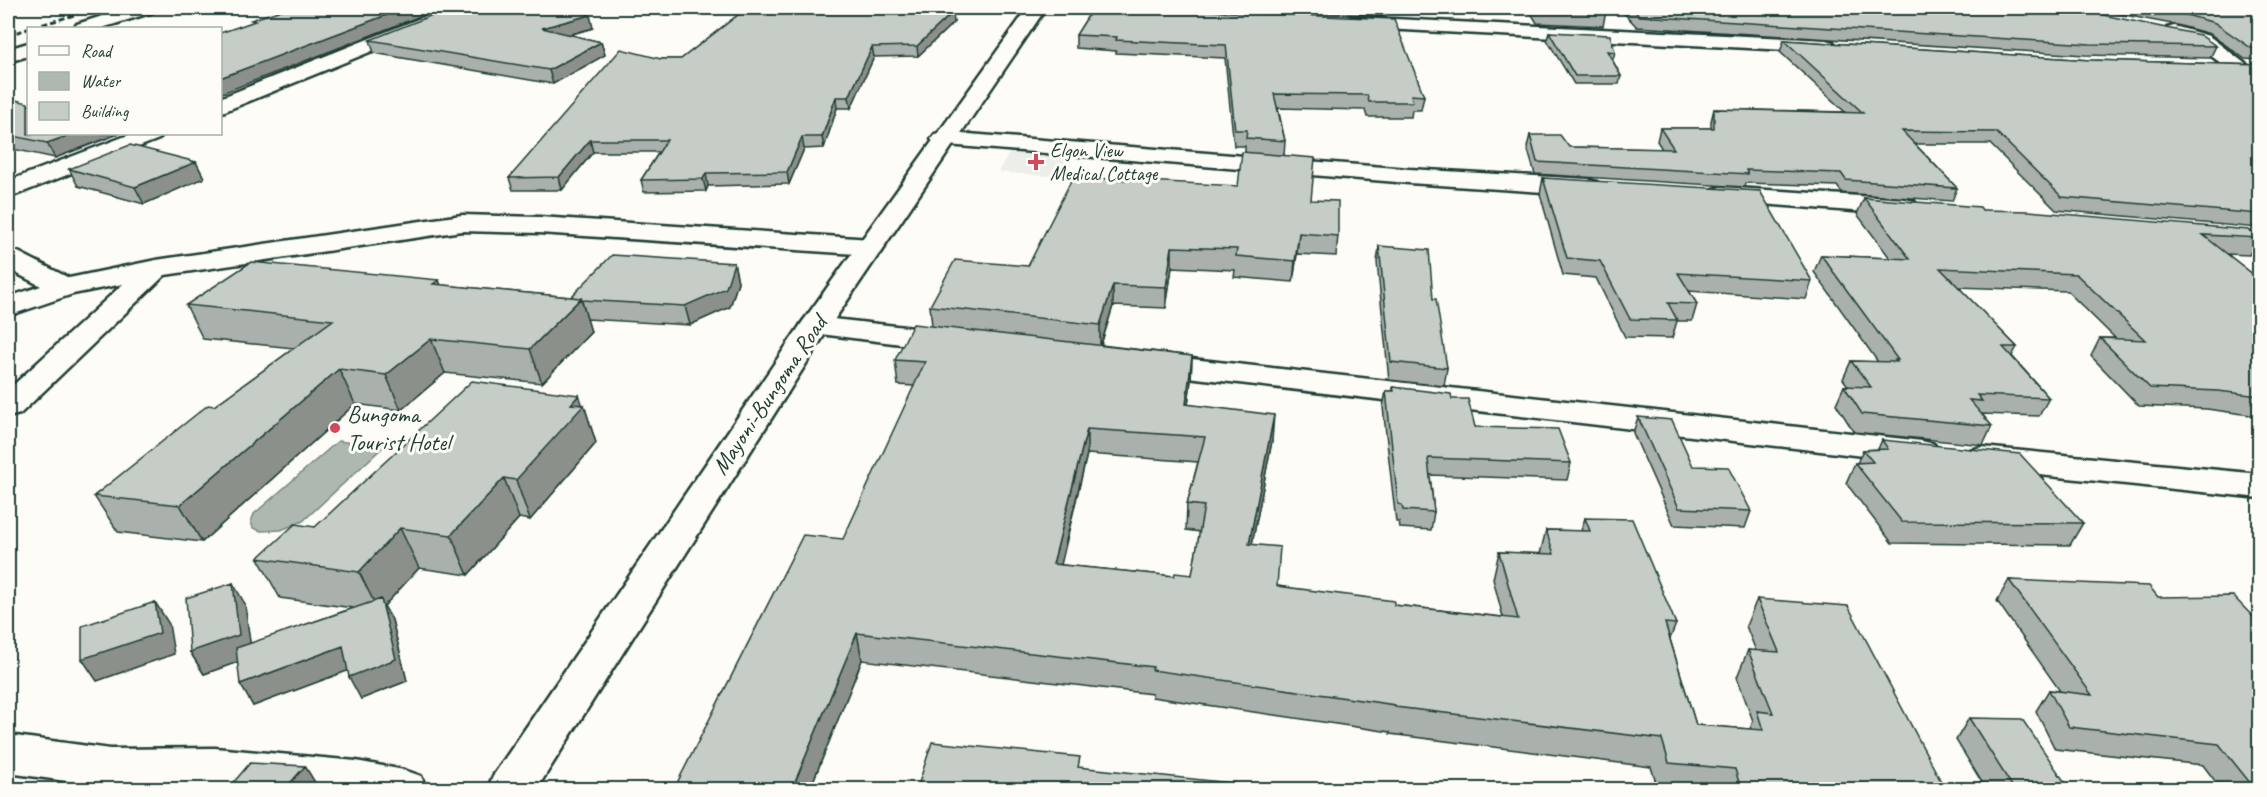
<svg xmlns="http://www.w3.org/2000/svg" width="2267" height="797" font-family="Caveat,sans-serif">
	<style>
		.built { fill: #eceee9 }
		.water { fill: #aeb8b1; stroke: #75877f; stroke-width: 1.5 }
		.lines { fill: none; stroke-linecap: round; stroke-linejoin: round }
		.minor-casing { stroke: #1f3d34; stroke-width: 5 }
		.major-casing { stroke: #1f3d34; stroke-width: 5 }
		.minor { fill: #fdfcf7; fill-rule: evenodd }
		.major { fill: #fdfcf7; fill-rule: evenodd }
		.rail { stroke: #1f3d34; stroke-width: 3; stroke-dasharray: 6 3; stroke-linecap: butt }
		.wall { fill: #aab0ab; stroke: #1f3d34; stroke-width: 1.5; fill-rule: evenodd }
		.shaded-wall { fill: #8b908b; stroke: #1f3d34; stroke-width: 1.5 }
		.building { fill: #c6cdc7; stroke: #1f3d34; stroke-width: 1.5; fill-rule: evenodd }
		.poi-dot { fill: #d1495b; stroke: #fdfcf7; stroke-width: 2 }
		.labels { text-anchor: middle; stroke-width: 6; stroke-linejoin: round; paint-order: stroke }
		.far-poi-label { font-size: 20px; fill: #1f3d34; stroke: #fdfcf7; text-anchor: start }
		.street-label { font-size: 24px; fill: #1f3d34; stroke: #fdfcf7 }
		.poi-label { font-size: 24px; fill: #1f3d34; stroke: #fdfcf7; text-anchor: start }
	</style>
	<rect width="100%" height="100%" fill="#fdfcf7"/>
	<filter id="ink" filterUnits="userSpaceOnUse"><feTurbulence type="fractalNoise" baseFrequency=".0167" numOctaves="2"/><feDisplacementMap in="SourceGraphic" scale="12" xChannelSelector="R" yChannelSelector="G"/><feConvolveMatrix kernelMatrix="1 2 1 2 8 2 1 2 1" color-interpolation-filters="sRGB"/></filter>
	<g filter="url(#ink)">
		<!-- built -->
		<path class="built" d="M1013,147L1074,152L1061,177L998,172Z"/>
		<!-- water -->
		<path class="water" d="M338,441L383,447L303,521L281,530L261,531L253,528L251,522L254,514Z"/>
		<g class="lines">
			<defs>
				<path id="minor" d="M128,8H155L153,12L102,28H74L77,24Z
					M446,8H470L468,12L220,113V98Z
					M1353,17L1826,40L1833,42L1836,46L1833,50L1826,52L1346,27L1343,23L1346,19Z
					M2174,26L2209,36L2251,68L2247,72L2240,74L2233,72L2195,44L2167,36L2164,32L2167,28Z
					M28,43V56L8,62V49Z
					M943,132L1409,169L1588,179L1597,182L1601,187L1597,192L1588,195L1409,183L935,144L931,139L935,134Z
					M131,134H163L159,139L8,198V181Z
					M1720,187L1905,199L1914,201L1918,207L1914,213L1905,215L1711,200L1707,195L1711,190Z
					M462,215L539,217L871,239L881,241L885,247L881,253L871,255L539,233L462,231L165,275L20,414L8,417V390L123,284L73,294L8,316V297L41,286L8,269V250L18,252L69,278L156,260Z
					M815,317L950,332L961,334L965,341L961,348L950,350L804,332L800,326L804,320Z
					M1147,354L1922,441L1934,444L1939,452L1934,460L1922,463L1136,371L1131,364L1136,357Z
					M1982,447L2260,474V498L1982,469L1970,466L1964,458L1970,450Z
					M8,735L110,749L215,748L356,761L404,770L421,776L427,790H248L215,786L110,787L8,773Z"/>
				<path id="major" d="M1028,8H1046L830,326L536,790H487L493,776L804,320Z"/>
			</defs>
			<!-- minor casing -->
			<use href="#minor" class="minor-casing"/>
			<!-- major casing -->
			<use href="#major" class="major-casing"/>
			<!-- minor -->
			<use href="#minor" class="minor"/>
			<!-- major -->
			<use href="#major" class="major"/>
			<!-- rail -->
			<path class="rail" d="M8,35L97,8"/>
		</g>
		<!-- wall -->
		<path class="wall" d="M735,8H906L954,22L918,56L874,57L851,108H837L824,148L804,149L789,184L708,186L706,191L644,192L641,180L659,152H593L562,190H513L509,178L661,59H681L739,14H736Z
			M1093,8L1424,96L1421,110H1412L1411,117H1367L1365,110L1278,108L1285,141L1284,156L1311,200L1338,236L1336,256L1297,254L1293,282L1234,277L1235,270L1172,267L1166,308L1113,306L1101,345L1192,356L1191,380L1188,405L1272,441L1252,544L1277,586L1394,605L1503,617L1493,579L1499,552L1540,554L1546,530L1581,531L1585,518L1676,624L1670,639L1696,725L1750,729L1753,721L1737,677L1748,650L1756,651L1746,626L1757,599L1945,789H1658L1651,767L1390,734V732L1152,697V694L862,660L810,789L914,386L898,385L895,360L932,326L930,306L1028,266L1238,186L1245,153V146H1234L1225,58L1116,53V51L1076,48V35ZM1087,454L1198,462L1187,504L1186,530L1200,532L1192,575L1174,576L1061,565Z
			M1213,8H1387L1386,16Z
			M1528,8H1605L1606,11L1603,26L1537,23Z
			M1619,8H1966L2216,46L2210,58L2085,55L1637,27Z
			M2088,8H2259V60L2245,59L2210,34L2177,25Z
			M593,28L569,35L601,42L605,55L553,84L374,53L370,40Z
			M1549,32L1615,52L1613,59H1612L1621,76L1619,84H1574L1547,40Z
			M1784,40L2090,60L2259,65V228L2056,210L1990,144H1915L1957,188L1952,201L1842,193L1837,186L1745,183L1744,187L1535,174L1527,147L1530,135L1569,147L1662,149L1657,141L1660,128H1711V121L1714,109L1845,112L1780,52Z
			M8,98L118,134L55,158L8,148Z
			M196,162L204,178L144,204L78,186L69,169Z
			M1543,178L1812,281L1806,299L1689,291L1697,304L1692,321H1677L1672,338L1625,337L1596,278L1563,275L1540,194Z
			M1864,198L2259,238L2249,255L2227,254L2259,279V425L2250,415L2207,409L2139,406L2091,356L2100,338H2115L2067,291L1958,287L2017,347L2012,356L2049,398L2039,416L1982,414L1992,426L1983,445L1854,432L1836,404L1844,386H1848L1843,379L1851,361L1878,362L1814,272L1821,255L1890,258L1857,214Z
			M1379,246L1433,299L1447,368L1444,386L1389,380L1377,262Z
			M734,263L738,282L730,307L690,325L587,319L591,332L542,383L445,373L401,410L355,404L202,542L118,532L94,496L214,406L294,348L203,339L186,305L441,285L571,297Z
			M1393,387L1452,399L1475,427L1571,463L1567,480L1430,475L1434,512L1431,530L1400,528L1399,522H1396L1383,407L1386,391H1393Z
			M583,405H584L596,443L530,520L519,518L468,575L419,568L384,606L392,620L407,681L361,699L348,670L253,706L237,662L204,674L190,652L245,604L250,644L353,608L280,598L258,558L315,527Z
			M1638,417L1693,466L1751,511L1745,528L1674,525L1633,433Z
			M1882,440L2083,523L2070,545L1892,543L1846,483L1855,463H1857L1863,450L1878,449Z
			M2009,580L2158,597L2259,789H2221L2203,765L2055,749L2036,711L2049,690L2060,691L1997,601Z
			M1969,718L2068,787L2066,789H1986L1956,740Z"/>
		<!-- shaded-wall -->
		<path class="shaded-wall" d="M405,8H441L220,94V78Z
			M953,12L954,22L918,56L917,46Z
			M590,15L593,28L546,41L542,28Z
			M601,42L605,55L553,84L549,70Z
			M872,47L874,57L851,108L849,97Z
			M836,97L837,108L824,148L822,137Z
			M73,134H118L55,158L47,143Z
			M802,137L804,149L789,184L787,172Z
			M590,140L593,152L562,190L559,177Z
			M196,162L204,178L144,204L135,187Z
			M706,173L708,186L706,191L703,179Z
			M1299,233L1297,254L1293,282L1295,261Z
			M1172,247V267L1166,308V287Z
			M734,263L738,282L730,307L690,325L685,306Z
			M439,280L452,313L433,284Z
			M1113,285V306L1100,347V325Z
			M581,298L591,332L542,383L530,349Z
			M431,339L445,373L401,410L386,375Z
			M1192,356L1191,380L1185,429L1186,404Z
			M339,369L355,404L202,542L180,505Z
			M579,395L583,406L584,405L596,443L530,520L516,480L571,404Z
			M1274,415L1272,441L1247,570L1249,544Z
			M1087,429V454L1054,590L1053,564Z
			M504,478L519,518L468,575L451,535Z
			M400,528L419,568L384,606L392,620L407,681L361,699L349,677L379,612L359,572Z
			M233,583L245,604L252,657L204,674L190,652Z
			M155,602L169,624L174,654L97,681L82,659Z
			M857,633L862,660L810,789H792Z
			M343,646L355,668L253,706L240,684Z
			M305,766L319,789H285Z"/>
		<!-- building -->
		<path class="building" d="M287,8H405L220,78V33L255,21L251,20Z
			M450,8H573L590,15L542,28L601,42L549,70L370,40Z
			M747,8H906L953,12L917,46L872,47L849,97H836L822,137H802L787,172L706,173L703,179L641,180L667,140H590L559,177L509,178L621,49L661,59H681Z
			M1093,8H1171L1227,12L1394,19L1424,96L1411,95L1413,102H1369L1367,95L1274,94L1285,141L1246,138L1247,130H1235L1226,45L1116,40L1117,37L1076,35Z
			M1539,8H1605L1606,11Z
			M1631,8H1966L2089,12L2200,35L2216,46L2090,44L1640,16Z
			M2148,8H2259V48H2251L2215,23L2183,14Z
			M1549,32L1610,35L1615,52L1607,51L1621,76H1575Z
			M1784,40L2090,60L2259,65V214L2062,197L1996,132L1902,131L1957,188L1846,180L1841,173L1746,170L1748,174L1537,162L1530,135H1560L1569,147L1674,149L1660,128H1714V109L1863,113Z
			M8,98L28,103V134H73L47,143L8,135Z
			M130,145L196,162L135,187L69,169Z
			M1242,152L1315,158L1311,200L1338,201V236L1299,233L1295,261L1236,256L1237,249L1172,247L1166,287L1113,285L1100,325L930,306L955,260L1028,266L1073,177L1238,186Z
			M1543,178L1760,191L1812,281L1678,273L1697,304L1668,303L1677,320L1630,319L1600,261L1567,258Z
			M1864,198L1980,207L1982,210L2028,211L2249,230L2259,238L2203,235L2259,279V396L2218,391L2150,388L2100,338L2145,340L2076,274L1940,268L2017,347H2003L2049,398L1977,395L1982,401L1969,400L1992,426L1862,414L1844,386L1871,387L1851,361L1897,362L1895,360H1898L1821,255L1910,259Z
			M1379,246L1429,250L1433,299H1436L1447,368L1391,362Z
			M612,255L734,263L726,288L685,306L582,300L581,298L571,297Z
			M251,262L439,280L433,284L581,298L530,349L431,339L386,375L339,369L180,505L94,496L208,405L214,406L333,320L186,305Z
			M913,324L1192,356L1186,404L1274,415L1249,544L1280,547L1277,586L1394,601V605L1518,619L1499,552L1554,554L1546,530L1590,531L1585,518L1632,519L1676,624L1665,623L1696,725L1763,730L1757,711L1773,713L1748,650L1779,652L1757,599L1848,606L1945,789H1741L1735,769L1669,763L1662,739L1395,707V705L1152,670L1153,667L857,633L792,789H674L803,535L843,539L925,362L895,360ZM1087,429L1205,437L1187,504L1204,506L1192,575L1175,573L1174,576L1053,564Z
			M472,381L579,395L571,404L584,405L516,480L504,478L451,535L400,528L359,572L258,558L295,524L315,527Z
			M1393,387L1451,394L1452,399H1468L1475,427L1558,429L1571,463L1429,458L1428,460L1434,512L1403,510L1402,505L1398,504L1386,391H1394Z
			M1638,417L1672,420L1693,466L1728,467L1751,511L1679,508Z
			M1882,440L2020,454L2083,523L1902,522L1855,463L1873,462L1863,450L1888,449Z
			M2009,580L2149,586L2158,597L2233,596L2259,623V789H2255L2219,744L2069,727L2049,690L2092,695Z
			M233,583L239,635L190,652L186,598Z
			M381,599L396,659L349,677L343,646L240,684L236,648Z
			M155,602L160,633L82,659V626Z
			M1969,718L2022,719L2068,787L2012,786Z
			M932,742L1080,757L1078,767L1288,789H917Z
			M250,763L305,766L285,789H228Z"/>
	</g>
	<!-- markers -->
	<g class="poi-dot">
		<path d="M1033 153h6v6h6v6h-6v6h-6v-6h-6v-6h6z"/>
		<circle cx="335" cy="428" r="6"/>
	</g>
	<g class="labels">
		<!-- far-poi labels -->
		<g class="far-poi-label">
			<text x="1050" y="157">Elgon View<tspan x="1050" dy="23">Medical Cottage</tspan></text>
		</g>
		<!-- street labels -->
		<g class="street-label">
			<text transform="translate(769 395) rotate(-56)" y="8">Mayoni-Bungoma Road</text>
		</g>
		<!-- poi labels -->
		<g class="poi-label">
			<text x="347" y="422">Bungoma<tspan x="347" dy="28">Tourist Hotel</tspan></text>
		</g>
	</g>
	<!-- margin -->
	<rect width="2267" height="797" fill="none" stroke="#fdfcf7" stroke-width="30"/>
	<rect x="15" y="15" width="2237" height="767" fill="none" stroke="#1f3d34" stroke-width="2" filter="url(#ink)"/>
	<!-- legend -->
	<rect x="27" y="27" width="195" height="108" fill="#fdfcf7" stroke="#a4b0a9" stroke-width="1.5"/>
	<rect x="39" y="46" width="30" height="9" fill="#fdfcf7" stroke="#a4b0a9" stroke-width="1.5"/>
	<text x="81" y="57" font-size="18" fill="#1f3d34">Road</text>
	<rect x="39" y="72" width="30" height="18" fill="#aeb8b1" stroke="#a4b0a9" stroke-width="1.5"/>
	<text x="81" y="87" font-size="18" fill="#1f3d34">Water</text>
	<rect x="39" y="102" width="30" height="18" fill="#c6cdc7" stroke="#a4b0a9" stroke-width="1.5"/>
	<text x="81" y="117" font-size="18" fill="#1f3d34">Building</text>
</svg>
